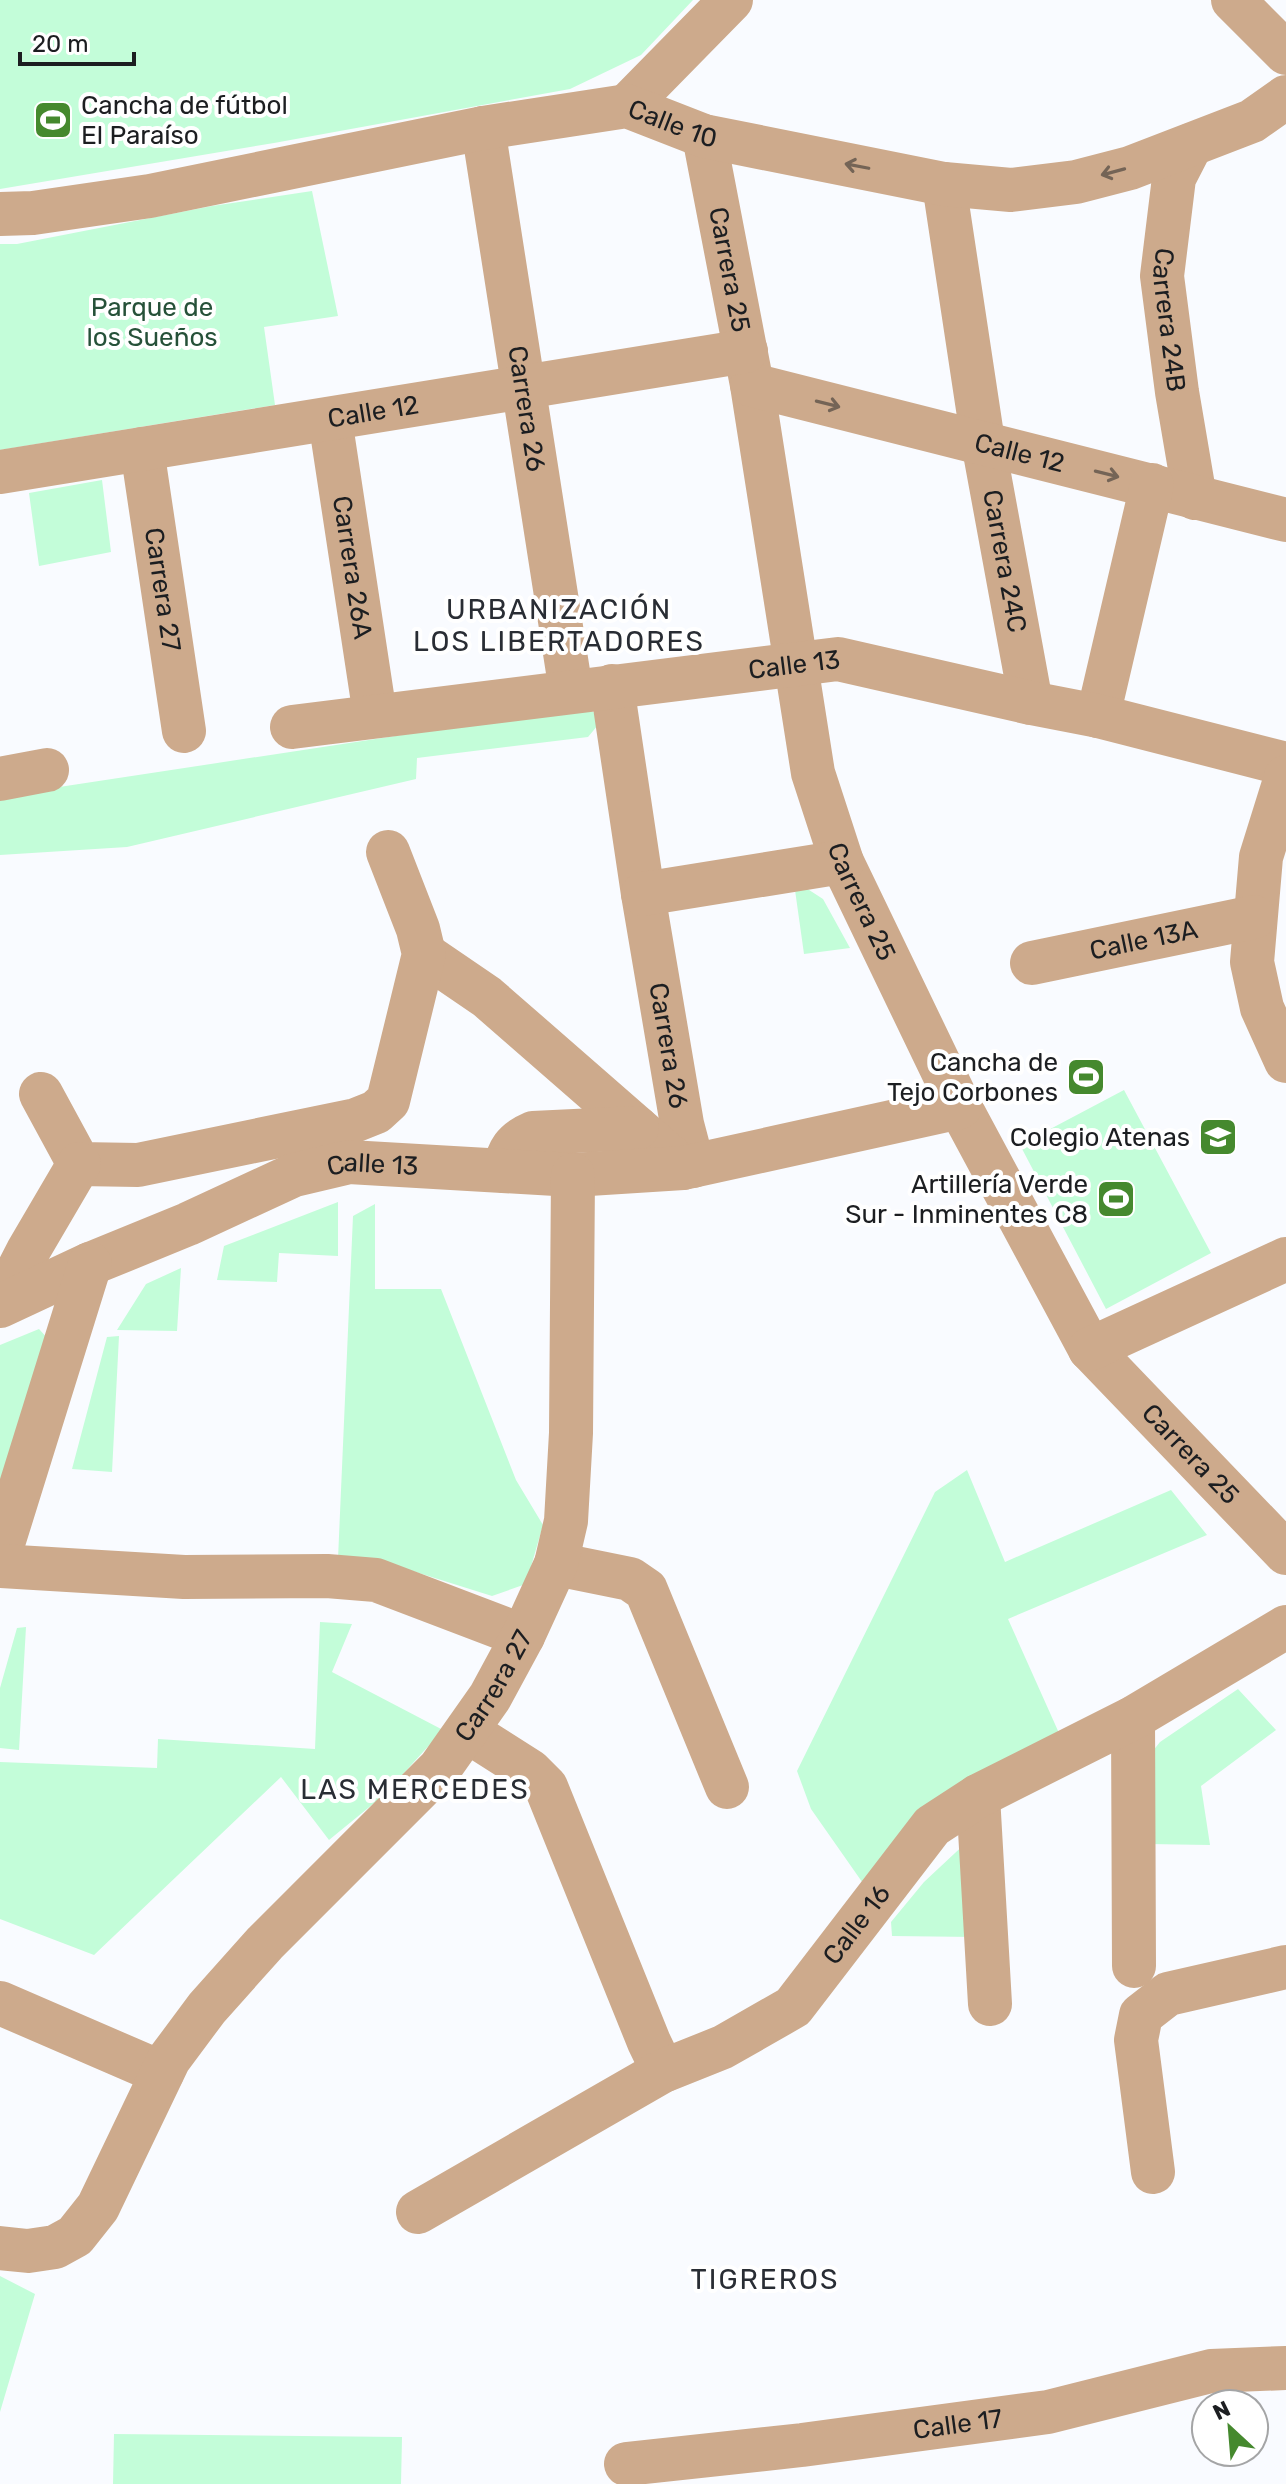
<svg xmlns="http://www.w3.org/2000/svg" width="1286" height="2484" font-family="Rubik,sans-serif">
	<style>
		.green { fill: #c3fdd9 }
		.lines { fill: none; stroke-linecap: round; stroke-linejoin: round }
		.minor { stroke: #cdaa8c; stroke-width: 44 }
		.oneway { stroke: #746456 }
		.labels { text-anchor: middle; stroke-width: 8; stroke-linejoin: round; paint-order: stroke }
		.poi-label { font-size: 26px; fill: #1c1e21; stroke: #fff; text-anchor: end }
		.street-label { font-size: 26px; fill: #1c1e21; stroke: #fff }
		.park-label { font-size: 26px; fill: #265139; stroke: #fff }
		.neighbourhood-label { font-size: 28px; letter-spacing: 2px; fill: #292d34; stroke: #fff }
	</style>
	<rect width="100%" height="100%" fill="#f9fbff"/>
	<!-- green -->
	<path class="green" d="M0,0H693L641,55L570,89L274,143L0,189Z
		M312,191L338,316L264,327L275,405L0,450V244H17L212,206Z
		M102,480L111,552L39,566L29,493Z
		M586,707L603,719L588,737L417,758L416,779L127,847L0,855V796Z
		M806,888L823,899L850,948L804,954L795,890Z
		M1124,1090L1211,1253L1106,1309L1020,1145Z
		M338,1202V1256L279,1253L277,1282L217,1280L224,1246Z
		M375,1204V1289H441L516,1480L543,1525L526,1584L492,1596L371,1558L338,1559L353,1216Z
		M181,1268L177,1331L117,1330L146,1284Z
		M39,1329L50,1341L0,1485V1345Z
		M119,1336L112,1472L72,1469L107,1337Z
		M967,1470L1005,1562L1171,1490L1207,1535L1008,1619L1063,1742L867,1889L811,1809L797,1771L935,1492Z
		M320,1622L352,1624L332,1672L443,1730L384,1795L329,1840L281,1777L94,1955L0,1919V1762L157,1768L158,1739L315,1749Z
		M26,1627L19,1750L0,1748V1688L17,1628Z
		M1238,1689L1276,1730L1201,1786L1210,1845L1148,1844V1757L1160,1742Z
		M970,1839L975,1937L892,1936L891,1922L924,1882Z
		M0,2276L35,2294L0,2412Z
		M114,2434L402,2437L401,2484H113Z"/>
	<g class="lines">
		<!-- minor -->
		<g class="minor">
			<path d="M1233,0L1286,53"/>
			<path d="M627,106L731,0"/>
			<path id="s1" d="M483,128L571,691"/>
			<path id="s2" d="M704,136L752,385L813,773L842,862L960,1107L1090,1349L1286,1553"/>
			<path id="s3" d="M1191,145L1174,178L1162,276L1177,392L1195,498"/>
			<path id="s4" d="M944,184L983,442L1031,703"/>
			<path id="s5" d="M0,214L33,213L150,196L483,128L627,106L704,136L944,184L1011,190L1076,182L1130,168L1252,121L1286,97"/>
			<path id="s6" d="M752,385L1286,520"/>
			<path id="s7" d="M330,419L375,715"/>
			<path id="s8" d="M142,449L184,731"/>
			<path id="s9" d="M0,472L746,351"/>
			<path id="s10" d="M612,686L643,894L682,1124L693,1166"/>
			<path d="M1098,716L1152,485"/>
			<path id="s11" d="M292,727L838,659L1031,703L1098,716L1286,764"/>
			<path d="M1286,777L1261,857L1252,962L1262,1008L1286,1061"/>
			<path d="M0,779L47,770"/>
			<path d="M643,894L842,862"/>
			<path d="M424,954L487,997L683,1168"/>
			<path id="s12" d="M1032,963L1254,917"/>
			<path d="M41,1094L79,1164L138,1165L356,1120L376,1112L388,1101L424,954L418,929L388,852"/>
			<path d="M504,1171C508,1151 514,1141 533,1133L637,1128"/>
			<path d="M0,1305L28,1251L79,1164"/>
			<path id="s13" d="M0,1306L90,1264L188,1224L294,1175L349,1162L573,1175L683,1168L960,1107"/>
			<path d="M1090,1349L1286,1259"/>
			<path d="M0,1553L90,1264"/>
			<path d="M556,1564L630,1579L646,1590L727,1787"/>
			<path d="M0,1566L184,1577L327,1576L376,1580L523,1636"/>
			<path d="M1133,1718L1134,1966"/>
			<path d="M467,1731L530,1771L546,1787L649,2042L663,2071"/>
			<path d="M978,1796L990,2004"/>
			<path d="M0,2003L162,2073"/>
			<path d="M1153,2172L1136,2040L1141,2015L1168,1994L1286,1967"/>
			<path id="s14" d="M418,2212L663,2071L723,2047L793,2007L932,1826L978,1796L1133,1718L1286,1627"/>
			<path id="s15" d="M0,2248L28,2251L55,2247L75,2236L98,2207L169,2059L207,2008L265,1943L440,1768L490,1697L523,1636L556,1564L566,1521L571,1433L573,1175"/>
			<path id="s16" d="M626,2464L802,2445L1048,2412L1211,2371L1286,2368"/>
		</g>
	</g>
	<!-- one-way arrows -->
	<defs><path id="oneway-shaft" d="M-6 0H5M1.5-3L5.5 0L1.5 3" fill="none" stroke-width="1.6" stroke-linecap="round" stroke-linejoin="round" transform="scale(2)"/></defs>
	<g class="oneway">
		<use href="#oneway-shaft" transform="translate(857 166) rotate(-169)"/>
		<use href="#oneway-shaft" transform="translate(1113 172) rotate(165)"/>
		<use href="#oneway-shaft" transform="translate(828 404) rotate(14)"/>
		<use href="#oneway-shaft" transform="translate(1107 474) rotate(14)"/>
	</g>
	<!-- icons -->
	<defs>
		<symbol id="stadium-square" viewBox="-11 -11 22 22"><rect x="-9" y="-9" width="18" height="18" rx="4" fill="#45892e" stroke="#fff"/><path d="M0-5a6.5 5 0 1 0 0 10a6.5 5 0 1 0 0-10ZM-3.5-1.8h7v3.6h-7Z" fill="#fff"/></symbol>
		<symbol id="school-square" viewBox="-11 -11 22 22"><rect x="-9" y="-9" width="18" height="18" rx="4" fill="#45892e" stroke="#fff"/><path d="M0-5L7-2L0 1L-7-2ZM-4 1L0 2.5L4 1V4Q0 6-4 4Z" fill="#fff"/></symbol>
	</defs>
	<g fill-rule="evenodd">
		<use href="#stadium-square" x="31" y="98" width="44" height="44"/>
		<use href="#stadium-square" x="1064" y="1055" width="44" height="44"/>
		<use href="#school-square" x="1196" y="1115" width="44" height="44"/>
		<use href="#stadium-square" x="1094" y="1177" width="44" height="44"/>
	</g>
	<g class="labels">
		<!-- poi labels -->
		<g class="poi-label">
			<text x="81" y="114" text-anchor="start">Cancha de fútbol<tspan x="81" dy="30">El Paraíso</tspan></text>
			<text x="1058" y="1071">Cancha de<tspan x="1058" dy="30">Tejo Corbones</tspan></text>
			<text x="1190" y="1146">Colegio Atenas</text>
			<text x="1088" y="1193">Artillería Verde<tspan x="1088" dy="30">Sur - Inminentes C8</tspan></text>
		</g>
		<!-- street labels -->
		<g class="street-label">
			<text dy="9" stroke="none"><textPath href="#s5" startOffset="686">Calle 10</textPath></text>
			<text dy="9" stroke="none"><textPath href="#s2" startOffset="136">Carrera 25</textPath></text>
			<text dy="9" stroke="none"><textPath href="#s3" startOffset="180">Carrera 24B</textPath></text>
			<text dy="9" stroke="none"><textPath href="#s1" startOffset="284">Carrera 26</textPath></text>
			<text dy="9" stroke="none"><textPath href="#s9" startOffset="378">Calle 12</textPath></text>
			<text dy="9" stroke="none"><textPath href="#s6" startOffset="276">Calle 12</textPath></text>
			<text dy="9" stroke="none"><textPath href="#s4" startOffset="382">Carrera 24C</textPath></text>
			<text dy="9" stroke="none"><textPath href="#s7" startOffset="150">Carrera 26A</textPath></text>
			<text dy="9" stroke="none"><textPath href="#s8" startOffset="142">Carrera 27</textPath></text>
			<text dy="9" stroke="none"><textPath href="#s11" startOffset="506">Calle 13</textPath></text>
			<text dy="9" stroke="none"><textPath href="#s2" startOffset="784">Carrera 25</textPath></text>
			<text dy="9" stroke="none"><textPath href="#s12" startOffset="114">Calle 13A</textPath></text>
			<text dy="9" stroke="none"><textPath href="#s10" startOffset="364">Carrera 26</textPath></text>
			<text dy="9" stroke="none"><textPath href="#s13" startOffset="402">Calle 13</textPath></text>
			<text dy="9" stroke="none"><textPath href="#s2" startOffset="1432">Carrera 25</textPath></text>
			<text dy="9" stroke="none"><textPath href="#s15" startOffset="776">Carrera 27</textPath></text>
			<text dy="9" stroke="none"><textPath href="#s14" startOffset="532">Calle 16</textPath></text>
			<text dy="9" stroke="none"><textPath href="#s16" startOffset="334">Calle 17</textPath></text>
		</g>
		<!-- park labels -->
		<g class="park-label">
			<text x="152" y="316">Parque de<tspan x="152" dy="30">los Sueños</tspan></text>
		</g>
		<!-- neighbourhood labels -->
		<g class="neighbourhood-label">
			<text x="559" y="619">URBANIZACIÓN<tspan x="559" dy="32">LOS LIBERTADORES</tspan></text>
			<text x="415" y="1799">LAS MERCEDES</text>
			<text x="765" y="2289">TIGREROS</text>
		</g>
	</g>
	<!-- north arrow -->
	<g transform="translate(1230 2428) rotate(334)"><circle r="38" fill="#ffffff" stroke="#a4a5a6" stroke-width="2"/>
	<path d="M0-6L14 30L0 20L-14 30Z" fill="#45892e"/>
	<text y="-12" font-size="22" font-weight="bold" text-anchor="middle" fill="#1c1e21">N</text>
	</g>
	<!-- scale -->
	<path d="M20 52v12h114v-12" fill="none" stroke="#1c1e21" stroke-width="4"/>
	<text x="32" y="52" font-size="24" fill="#1c1e21" stroke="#ffffff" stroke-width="6" paint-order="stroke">20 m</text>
</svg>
